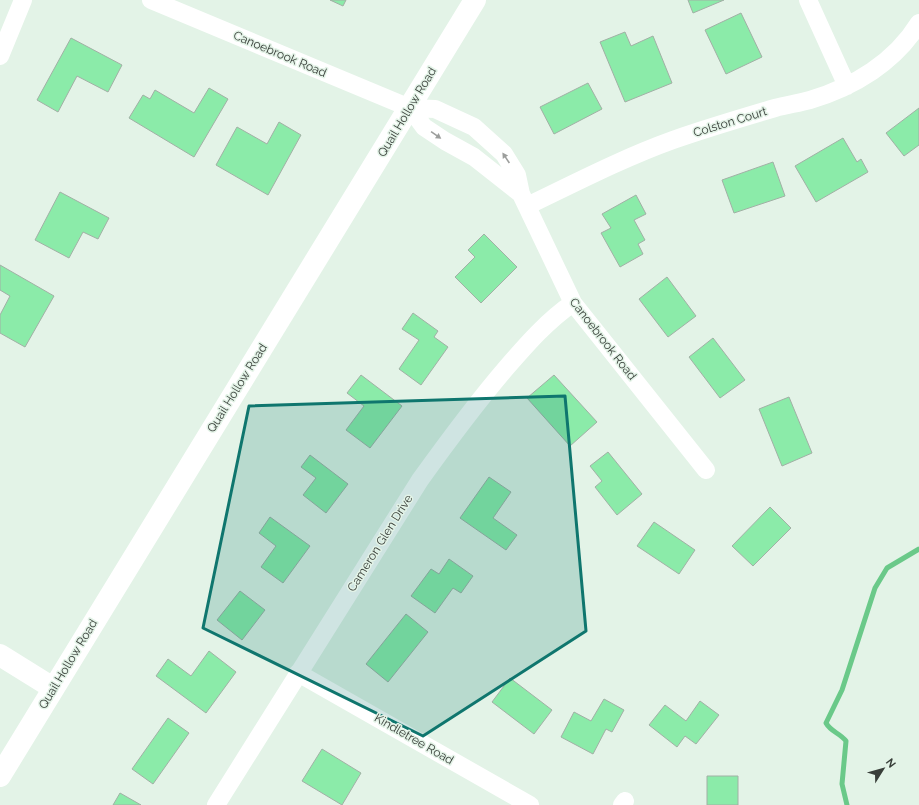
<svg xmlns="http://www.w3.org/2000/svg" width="919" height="805" font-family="Raleway,sans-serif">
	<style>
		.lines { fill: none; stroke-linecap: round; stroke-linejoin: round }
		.stream { stroke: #6ac989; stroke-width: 5 }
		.building { fill: #8beba9; stroke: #a1b0a5 }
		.minor { stroke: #fff; stroke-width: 18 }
		.tertiary { stroke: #fff; stroke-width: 22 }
		.secondary { stroke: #fff; stroke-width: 22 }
		.oneway { fill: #9c9e9c }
		.marked { fill: #0f766e; fill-opacity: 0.2; stroke: #0f766e; stroke-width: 3; stroke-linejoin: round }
		.labels { text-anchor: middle; stroke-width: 3; stroke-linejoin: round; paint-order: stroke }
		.street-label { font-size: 12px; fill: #383e39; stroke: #e3f3e7 }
	</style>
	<rect width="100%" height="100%" fill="#e3f3e7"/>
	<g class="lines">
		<!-- stream -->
		<path class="stream" d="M847,805L842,784L846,741C840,733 831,732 826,723L842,690L875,588L887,568L919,549"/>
	</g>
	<!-- building -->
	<path class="building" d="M330,0H346L343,6Z
		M688,0H724L693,13Z
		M741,13L762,57L726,74L705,30Z
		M625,32L631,46L653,36L672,83L625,102L600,42Z
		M71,38L122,65L108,92L77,76L58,112L37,100Z
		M588,83L602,109L554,134L540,107Z
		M209,88L228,99L194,157L129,118L143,95L150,99L155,90L194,113Z
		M919,108V145L904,156L886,133Z
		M279,122L301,135L268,195L216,165L237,127L267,144Z
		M843,138L857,162L861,159L868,172L816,202L795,166Z
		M773,162L785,196L734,213L722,180Z
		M60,192L109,218L98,239L83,232L69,258L35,240Z
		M636,195L646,214L634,220L645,240L638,244L643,254L620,267L601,233L611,228L602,214Z
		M484,234L517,267L481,303L455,277L475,257L468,250Z
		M0,265L54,296L25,347L0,333V315L10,296L0,290Z
		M667,277L696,316L668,337L639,299Z
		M413,313L438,331L434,337L448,347L421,385L399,369L419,340L402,329Z
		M713,338L745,380L720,398L689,357Z
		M361,375L402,406L370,448L346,430L364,406L347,393Z
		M554,375L597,422L570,446L527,398Z
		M789,397L812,453L782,466L759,409Z
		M608,452L642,494L617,515L595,487L602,481L590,466Z
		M310,455L348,484L326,513L303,495L316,478L301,467Z
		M489,477L511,492L493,518L517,535L506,550L460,518Z
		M770,507L791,528L753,566L732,546Z
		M270,517L310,546L283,583L261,567L276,546L259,533Z
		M654,522L695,550L679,574L637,546Z
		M449,559L473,576L461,593L453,588L435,613L411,596L431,569L439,574Z
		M240,591L265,610L242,640L217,620Z
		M406,614L428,632L388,682L366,664Z
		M209,651L236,672L206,713L156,676L168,659L191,676Z
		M510,678L552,710L534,734L492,702Z
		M604,699L624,710L612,732L606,729L593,754L561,737L574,712L591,721Z
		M700,701L719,715L696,744L685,736L677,747L649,725L665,705L686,721Z
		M168,718L189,733L153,784L132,769Z
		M322,749L361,773L342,805L302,781Z
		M707,776H738V805H707Z
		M120,793L141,805H113Z"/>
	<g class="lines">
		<!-- minor -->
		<path class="minor" d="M151,0L410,108L435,109L474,127L504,154L517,175L521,194L573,303L706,470
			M808,0L847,86
			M0,56L23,0
			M410,108L424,127L445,141L474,157L521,194
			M527,206C575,183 623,158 673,140C707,128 741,118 775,108C786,105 799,103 810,100C854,87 895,62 919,23
			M298,673L530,805
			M216,805L420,480C448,441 476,403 507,367C527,344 548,320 573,303
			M622,805L625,801"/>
		<!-- tertiary -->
		<path class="tertiary" d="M0,655L53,688"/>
		<!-- secondary -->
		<path class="secondary" d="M0,776L475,0"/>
	</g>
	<!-- one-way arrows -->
	<defs><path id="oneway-solid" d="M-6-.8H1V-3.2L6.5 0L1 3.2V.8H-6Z"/></defs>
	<g class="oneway">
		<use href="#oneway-solid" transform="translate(436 135) rotate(35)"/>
		<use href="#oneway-solid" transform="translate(506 158) rotate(-124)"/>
	</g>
	<!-- marked area -->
	<path class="marked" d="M565,396L586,631L423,736L203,628L249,406Z"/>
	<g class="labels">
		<!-- street labels -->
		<g class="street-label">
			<text transform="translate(280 54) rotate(23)" y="4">Canoebrook Road</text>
			<text transform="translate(407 112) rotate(-59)" y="4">Quail Hollow Road</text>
			<text transform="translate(730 122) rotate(-17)" y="4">Colston Court</text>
			<text transform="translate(603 339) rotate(52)" y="4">Canoebrook Road</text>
			<text transform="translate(237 388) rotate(-58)" y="4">Quail Hollow Road</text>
			<text transform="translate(380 543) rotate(-58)" y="4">Cameron Glen Drive</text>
			<text transform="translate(68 664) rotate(-59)" y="4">Quail Hollow Road</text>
			<text transform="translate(414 739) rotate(30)" y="4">Kindletree Road</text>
		</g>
	</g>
	<!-- north arrow -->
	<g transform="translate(883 769) rotate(53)" stroke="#e3f3e7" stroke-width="3" paint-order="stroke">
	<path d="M0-3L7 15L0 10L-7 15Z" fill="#383e39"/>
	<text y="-6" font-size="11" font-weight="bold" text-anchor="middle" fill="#383e39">N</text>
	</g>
</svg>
